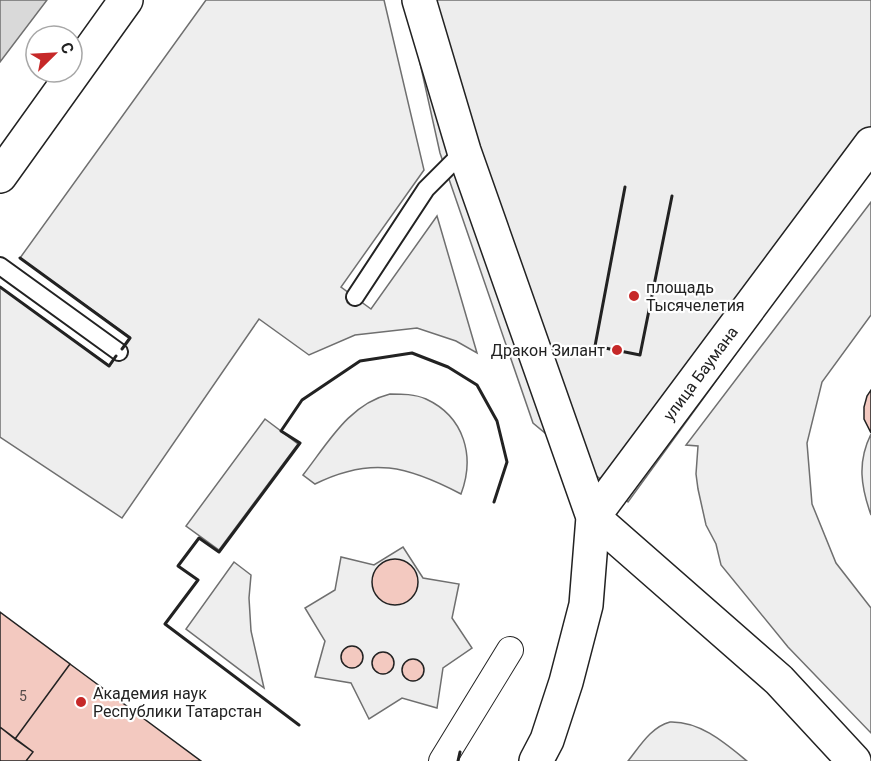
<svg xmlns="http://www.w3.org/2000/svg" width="871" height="761" font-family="Roboto,sans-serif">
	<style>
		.green { fill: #eee; stroke: #6f6f6f; stroke-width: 1.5 }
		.parking { fill: #ededed; stroke: #6f6f6f; stroke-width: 1.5 }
		.water { fill: #d9d9d9; stroke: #6f6f6f; stroke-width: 1.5 }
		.building { fill: #f3c9c0; stroke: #222; stroke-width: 1.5 }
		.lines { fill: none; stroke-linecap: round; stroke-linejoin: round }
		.service-casing { stroke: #222; stroke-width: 20 }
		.pedestrian-casing { stroke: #222; stroke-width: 28 }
		.minor-casing { stroke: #222; stroke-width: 36 }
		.tertiary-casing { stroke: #222; stroke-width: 36 }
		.primary-casing { stroke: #222; stroke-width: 36 }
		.service { stroke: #fff; stroke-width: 16 }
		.pedestrian { stroke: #fff; stroke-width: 26 }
		.minor { stroke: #fff; stroke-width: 33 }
		.tertiary { stroke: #fff; stroke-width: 33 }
		.primary { stroke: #fff; stroke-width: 33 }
		.wall { stroke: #222; stroke-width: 3 }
		.poi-dot { fill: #c62828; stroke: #fff; stroke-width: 2 }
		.labels { text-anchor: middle; stroke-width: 4.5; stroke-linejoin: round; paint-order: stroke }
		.number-label { font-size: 14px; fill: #564c4a }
		.poi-label { font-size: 16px; fill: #222; stroke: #fff; text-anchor: start }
		.street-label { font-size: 16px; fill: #222; stroke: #fff }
	</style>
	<rect width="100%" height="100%" fill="#fff"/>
	<!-- green -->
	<path class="green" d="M206,0H384L424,170L341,287L371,309L437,216L477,353L456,341L417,328L355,335L309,355L259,319L122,518L0,437V287L110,366L130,337L20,258Z
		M871,202V315L822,382L807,443L812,504L836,563L871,608V733L788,647L721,565L716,544L706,525L698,489L696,474L698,446L686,445Z
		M390,394C402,394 415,394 426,399C465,417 475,457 461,494C408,466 371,456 315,484L303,475C328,443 349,404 390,394Z
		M265,419L298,444L219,550L186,526Z
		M871,434V515C861,487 857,462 871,434Z
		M403,547L423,578L459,584L452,618L472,648L443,668L437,708L402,698L369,719L351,683L315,677L325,641L305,608L335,590L341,557L374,565Z
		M234,562L251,575L249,598L251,631L264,688L186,629Z
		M670,722C700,721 725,743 747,761H628C640,746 651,727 670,722Z"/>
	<!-- parking -->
	<path class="parking" d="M406,0H871V168L628,502L533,423L440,153Z"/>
	<!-- water -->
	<path class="water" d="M0,0H47L0,62Z"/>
	<!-- building -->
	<path class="building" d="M871,390V433L864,419V407L867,396Z
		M372 582a23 23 0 1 1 46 0a23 23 0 1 1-46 0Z
		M0,612L70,664L15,739L0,727Z
		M341 657a11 11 0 1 1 22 0a11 11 0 1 1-22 0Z
		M372 663a11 11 0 1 1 22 0a11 11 0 1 1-22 0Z
		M402 670a11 11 0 1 1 22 0a11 11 0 1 1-22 0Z
		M70,664L201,761H26L33,752L15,739Z
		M0,727L33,752L26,761H0Z"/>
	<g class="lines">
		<defs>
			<path id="service" d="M0,266L119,352
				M355,297L426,189L464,151"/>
			<path id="pedestrian" d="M442,761L510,650"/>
			<g id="minor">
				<path id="s1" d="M854,761L779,680L593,517L871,144"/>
			</g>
			<path id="tertiary" d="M419,0L464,151L593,517L586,605L566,682L547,740L536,761"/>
			<path id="primary" d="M0,176L126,0"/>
		</defs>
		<!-- service casing -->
		<use href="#service" class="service-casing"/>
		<!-- pedestrian casing -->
		<use href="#pedestrian" class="pedestrian-casing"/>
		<!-- minor casing -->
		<use href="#minor" class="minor-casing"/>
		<!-- tertiary casing -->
		<use href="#tertiary" class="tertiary-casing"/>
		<!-- primary casing -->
		<use href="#primary" class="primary-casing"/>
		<!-- service -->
		<use href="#service" class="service"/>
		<!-- pedestrian -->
		<use href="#pedestrian" class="pedestrian"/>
		<!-- minor -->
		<use href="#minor" class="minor"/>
		<!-- tertiary -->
		<use href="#tertiary" class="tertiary"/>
		<!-- primary -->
		<use href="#primary" class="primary"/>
		<!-- wall -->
		<path class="wall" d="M625,187L595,346L640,355L672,196
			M20,258L130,338L122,349
			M0,287L109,366L116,356
			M299,725L165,624L198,580L178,566L199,538L219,552L300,443L281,431L302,400L360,361L412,353L448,367L477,385L497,421L507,462L494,502
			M458,761L460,752"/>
	</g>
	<!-- markers -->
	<g class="poi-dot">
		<circle cx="634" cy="296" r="6"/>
		<circle cx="617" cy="350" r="6"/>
		<circle cx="81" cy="702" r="6"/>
	</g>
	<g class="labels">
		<!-- number labels -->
		<g class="number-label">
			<text x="23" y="701">5</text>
		</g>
		<!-- poi labels -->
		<g class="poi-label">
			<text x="646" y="293">площадь<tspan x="646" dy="18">Тысячелетия</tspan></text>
			<text x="605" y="356" text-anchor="end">Дракон Зилант</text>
			<text x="93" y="699">Академия наук<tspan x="93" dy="18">Республики Татарстан</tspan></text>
		</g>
		<!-- street labels -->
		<g class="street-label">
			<text dy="6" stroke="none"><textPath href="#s1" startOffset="537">улица Баумана</textPath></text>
		</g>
	</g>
	<!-- north arrow -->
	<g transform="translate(54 54) rotate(66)"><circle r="28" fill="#ffffff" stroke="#a7a7a7" stroke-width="1.5"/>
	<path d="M0-4.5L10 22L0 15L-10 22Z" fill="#c62828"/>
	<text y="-9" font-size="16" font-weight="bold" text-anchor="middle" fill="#222222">С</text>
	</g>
</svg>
